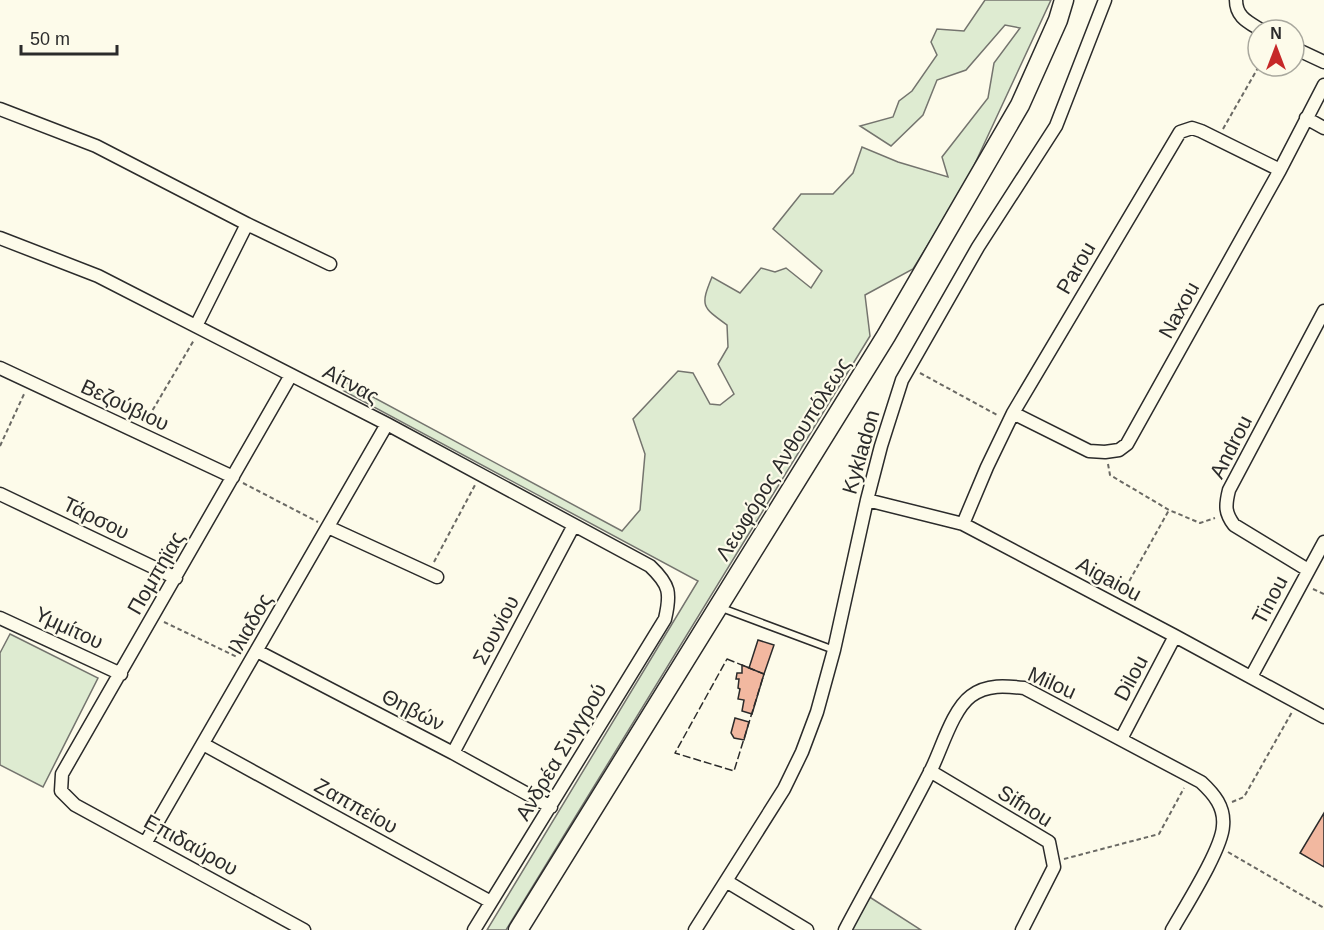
<svg xmlns="http://www.w3.org/2000/svg" width="1324" height="930" font-family="Helvetica,sans-serif">
	<style>
		.green { fill: #deebd1; stroke: #74746e; stroke-width: 1.5 }
		.building { fill: #f2b8a0; stroke: #2b2b2b; stroke-width: 1.5 }
		.lines { fill: none; stroke-linecap: round; stroke-linejoin: round }
		.lane-casing { stroke: #2b2b2b; stroke-width: 9 }
		.street-casing { stroke: #2b2b2b; stroke-width: 15 }
		.primary-casing { stroke: #2b2b2b; stroke-width: 21 }
		.path { stroke: #6a6964; stroke-width: 2; stroke-dasharray: 4.5 3; stroke-linecap: butt }
		.lane { stroke: #fdfbea; stroke-width: 6 }
		.street { stroke: #fdfbea; stroke-width: 12 }
		.primary { stroke: #fdfbea; stroke-width: 18 }
		.fence { stroke: #2b2b2b; stroke-width: 1.5; stroke-dasharray: 8 3; stroke-linecap: butt }
		.labels { text-anchor: middle; stroke-width: 4.5; stroke-linejoin: round; paint-order: stroke }
		.street-label { font-size: 21px; fill: #2b2b2b; stroke: #fdfbea }
	</style>
	<rect width="100%" height="100%" fill="#fdfbea"/>
	<!-- green -->
	<path class="green" d="M985,0H1051L965,185L913,269L865,295L870,336L506,930H487L698,581L344,391L332,375L622,531L640,510L645,454L633,419L678,371L693,373L710,404L720,405L734,394L718,364L728,347L727,325C702,307 700,306 712,277L740,293L761,268L775,272L786,268L811,288L822,271L773,229L801,194H833L853,173L862,147L898,162L948,177L942,157L988,98L994,63L1020,28L1005,25L966,70L937,80L923,115L891,146L860,126L893,117L899,101L912,91L937,55L931,42L937,29L964,31Z
		M10,634L98,678L43,787L0,765V653Z
		M868,896L921,930H850Z"/>
	<!-- building -->
	<path class="building" d="M758,640L774,645L764,674L749,668Z
		M742,665L764,674L752,714L742,711L744,700L738,699L740,689L738,688L739,679H736L737,673H742Z
		M735,718L749,722L744,740L734,738L731,733Z
		M1324,813V867L1300,853Z"/>
	<g class="lines">
		<defs>
			<path id="lane" d="M719,607L834,650"/>
			<path id="street" d="M1236,0C1236,17 1248,22 1261,30
				M1294,48L1324,62
				M0,109L96,146L247,224
				M1306,118L1324,128
				M0,238L98,276L387,424L650,566C670,585 671,593 665,619L474,930
				M196,326L247,224L330,264
				M0,368L233,477
				M291,375L62,774L61,791L75,805L304,930
				M1013,413L1089,451L1105,452L1119,450L1127,444L1280,170L1324,85
				M0,494L176,578
				M867,500L963,524L1175,636L1324,717
				M963,524L987,467L1013,413L1180,132L1192,128L1201,131L1280,170
				M328,527L437,577
				M1308,570L1234,525C1225,513 1225,506 1229,490L1324,311
				M0,618L121,674
				M257,651L453,753L551,807
				M1251,677L1324,542
				M1121,739L1175,636
				M203,744L491,902
				M453,753L574,525
				M930,771L1049,842L1054,867L1022,930
				M146,842L387,424
				M726,881L807,930
				M695,930L784,789L802,752L817,712L834,650L867,500L881,446L902,380L978,247L1056,126L1105,0
				M845,930C873,877 903,825 930,772C941,751 952,710 971,696C987,684 1006,686 1024,688L1201,782C1214,794 1225,807 1223,826C1222,849 1185,907 1172,930"/>
			<path id="primary" d="M518,930L886,336L1020,105L1058,20L1064,0"/>
		</defs>
		<!-- lane casing -->
		<use href="#lane" class="lane-casing"/>
		<!-- street casing -->
		<use href="#street" class="street-casing"/>
		<!-- primary casing -->
		<use href="#primary" class="primary-casing"/>
		<!-- path -->
		<path class="path" d="M1223,129L1259,66
			M920,373L999,416
			M145,423L194,340
			M0,446L25,392
			M1108,464L1110,475L1169,510L1200,523L1215,518
			M243,483L318,522
			M434,562L475,485
			M1313,589L1324,594
			M1122,594L1169,510
			M164,622L237,657
			M1232,802L1244,797L1292,712
			M1228,852L1324,908
			M1064,859L1159,834L1184,788"/>
		<!-- lane -->
		<use href="#lane" class="lane"/>
		<!-- street -->
		<use href="#street" class="street"/>
		<!-- primary -->
		<use href="#primary" class="primary"/>
		<!-- fence -->
		<path class="fence" d="M727,659L764,674L734,771L675,753Z"/>
	</g>
	<g class="labels">
		<!-- street labels -->
		<g class="street-label">
			<text transform="translate(1076 268) rotate(-60)" y="7">Parou</text>
			<text transform="translate(1179 310) rotate(-61)" y="7">Naxou</text>
			<text transform="translate(351 384) rotate(28)" y="7">Αίτνας</text>
			<text transform="translate(125 405) rotate(25)" y="7">Βεζούβιου</text>
			<text transform="translate(1231 447) rotate(-63)" y="7">Androu</text>
			<text transform="translate(861 452) rotate(-74)" y="7">Kykladon</text>
			<text transform="translate(783 459) rotate(-58)" y="7">Λεωφόρος Ανθουπόλεως</text>
			<text transform="translate(96 518) rotate(26)" y="7">Τάρσου</text>
			<text transform="translate(156 573) rotate(-60)" y="7">Πομπηϊας</text>
			<text transform="translate(1109 579) rotate(28)" y="7">Aigaiou</text>
			<text transform="translate(1270 600) rotate(-62)" y="7">Tinou</text>
			<text transform="translate(250 624) rotate(-60)" y="7">Ιλιαδος</text>
			<text transform="translate(69 628) rotate(25)" y="7">Υμμίτου</text>
			<text transform="translate(496 630) rotate(-62)" y="7">Σουνίου</text>
			<text transform="translate(1131 678) rotate(-62)" y="7">Dilou</text>
			<text transform="translate(1052 683) rotate(24)" y="7">Milou</text>
			<text transform="translate(413 710) rotate(27)" y="7">Θηβών</text>
			<text transform="translate(561 752) rotate(-59)" y="7">Ανδρέα Συγγρού</text>
			<text transform="translate(356 806) rotate(29)" y="7">Ζαππείου</text>
			<text transform="translate(1025 806) rotate(32)" y="7">Sifnou</text>
			<text transform="translate(191 845) rotate(29)" y="7">Επιδαύρου</text>
		</g>
	</g>
	<!-- north arrow -->
	<g transform="translate(1276 48)"><circle r="28" fill="#fdfbea" stroke="#a9a89e" stroke-width="1.5"/>
	<path d="M0-4.5L10 22L0 15L-10 22Z" fill="#c62828"/>
	<text y="-9" font-size="16" font-weight="bold" text-anchor="middle" fill="#2b2b2b">N</text>
	</g>
	<!-- scale -->
	<path d="M21 45v9h96v-9" fill="none" stroke="#2b2b2b" stroke-width="3"/>
	<text x="30" y="45" font-size="18" fill="#2b2b2b" stroke="#fdfbea" stroke-width="4.5" paint-order="stroke">50 m</text>
</svg>
